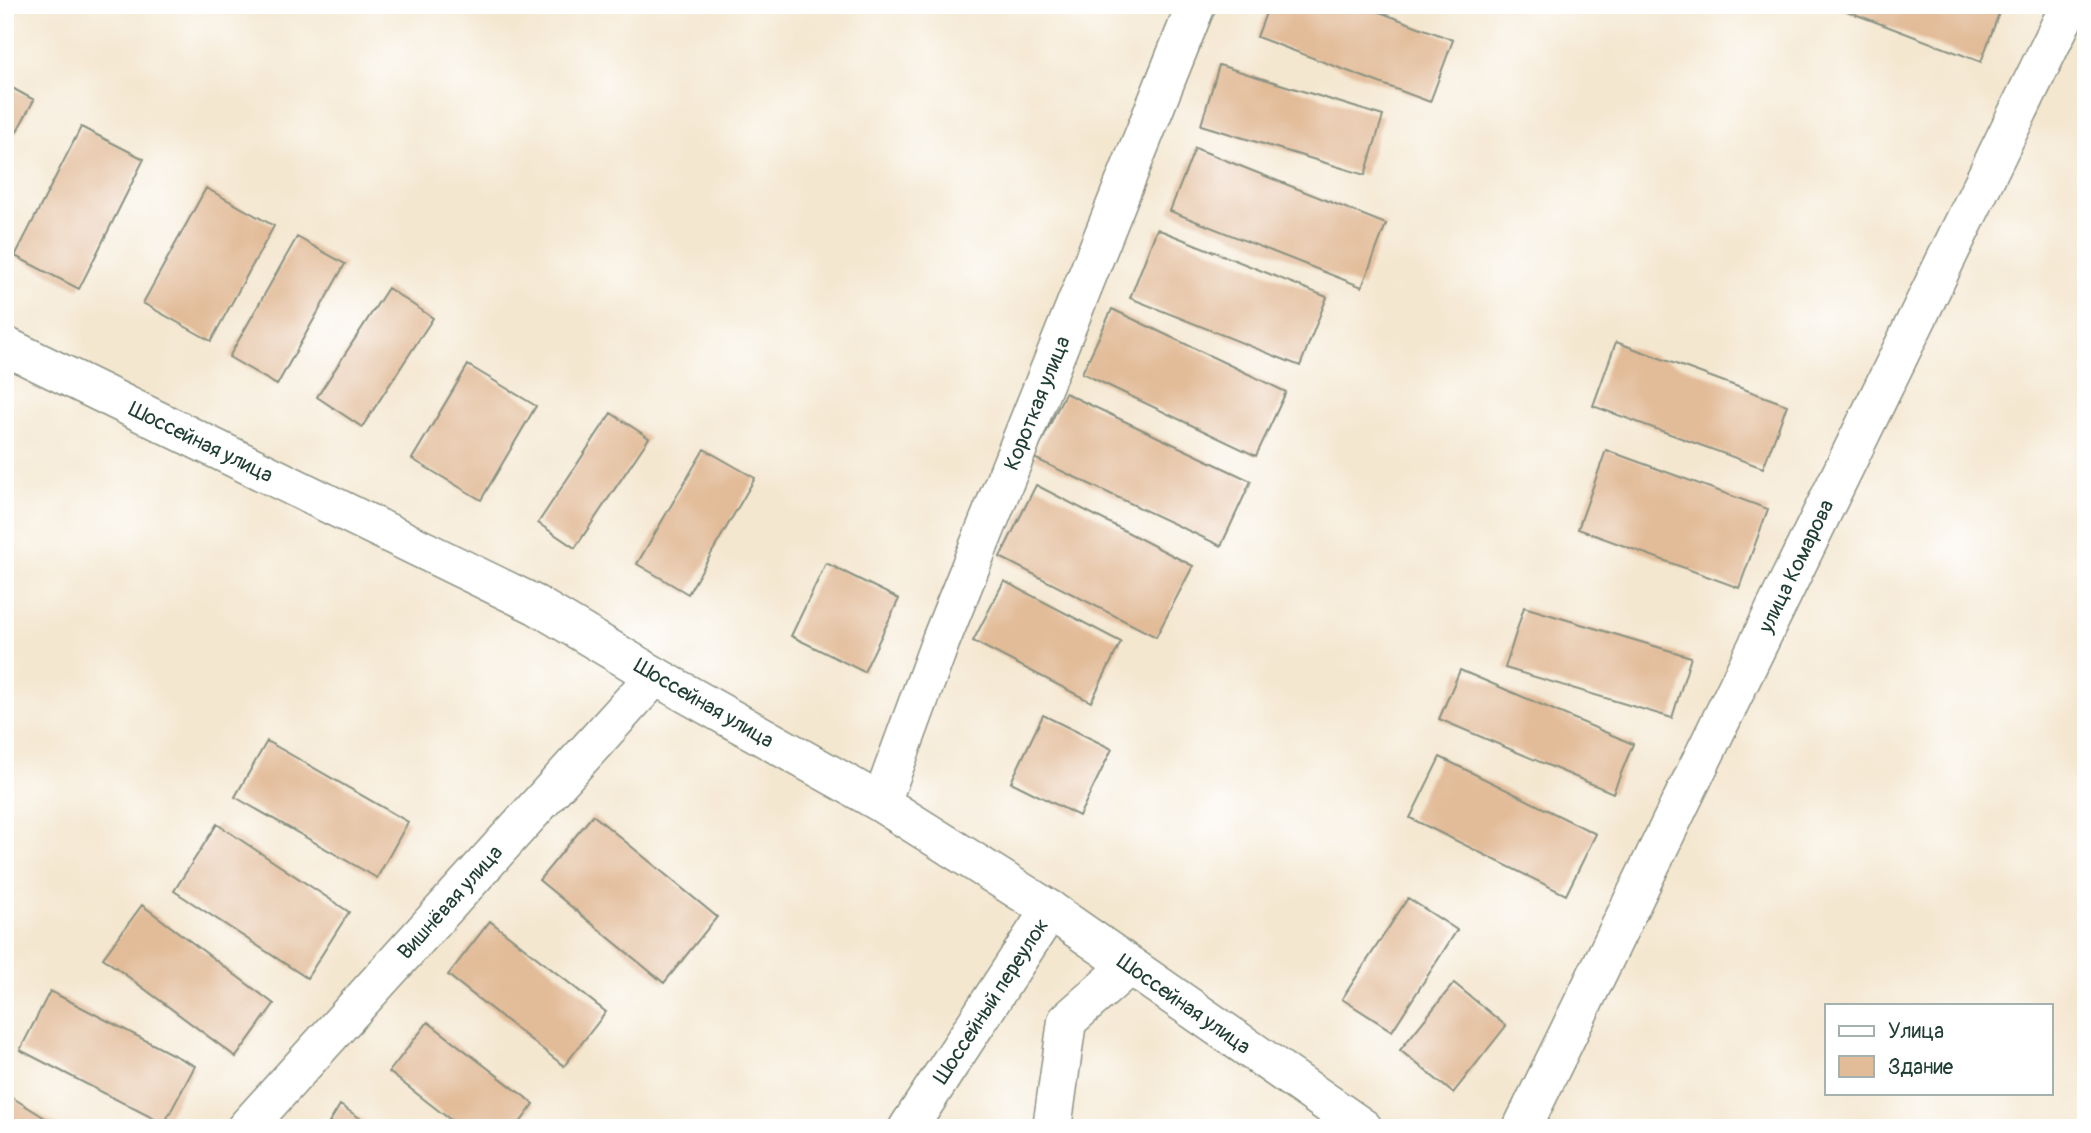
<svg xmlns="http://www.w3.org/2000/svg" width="2091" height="1133" font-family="Pangolin,sans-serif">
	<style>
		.building { fill: #e2bb98 }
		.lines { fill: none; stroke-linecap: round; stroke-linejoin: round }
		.minor-casing { stroke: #8a9282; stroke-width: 41 }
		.major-casing { stroke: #8a9282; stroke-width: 41 }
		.minor { stroke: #fff; stroke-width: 38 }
		.major { stroke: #fff; stroke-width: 38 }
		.labels { text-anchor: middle; stroke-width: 5; stroke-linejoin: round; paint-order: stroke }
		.street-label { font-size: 21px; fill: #1f3d34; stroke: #fff }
	</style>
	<rect width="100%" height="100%" fill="#fff"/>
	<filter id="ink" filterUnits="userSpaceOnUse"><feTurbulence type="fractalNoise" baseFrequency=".0143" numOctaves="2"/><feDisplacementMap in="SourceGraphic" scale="14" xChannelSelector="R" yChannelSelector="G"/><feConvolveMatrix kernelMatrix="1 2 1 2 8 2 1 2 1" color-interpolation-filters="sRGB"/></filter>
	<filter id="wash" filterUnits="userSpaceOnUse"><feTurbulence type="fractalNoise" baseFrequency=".00686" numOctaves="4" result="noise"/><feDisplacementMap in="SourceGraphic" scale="28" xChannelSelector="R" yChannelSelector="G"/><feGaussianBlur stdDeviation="1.57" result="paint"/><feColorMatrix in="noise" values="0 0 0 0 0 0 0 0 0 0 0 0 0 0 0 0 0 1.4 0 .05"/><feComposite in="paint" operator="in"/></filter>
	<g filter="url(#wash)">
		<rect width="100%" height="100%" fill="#f4e7d0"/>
		<g id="blocks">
			<!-- building -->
			<path class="building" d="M1269,5H1361L1453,40L1430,102L1257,37Z
				M1831,5H2002L1981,62Z
				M1219,65L1383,116L1365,175L1201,125Z
				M5,84L34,100L5,153Z
				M81,127L144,159L79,289L15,256Z
				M1195,148L1386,224L1362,287L1170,211Z
				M206,188L274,226L211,341L143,303Z
				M1157,229L1327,297L1300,366L1130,298Z
				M297,237L345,264L277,385L229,357Z
				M388,288L433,318L362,427L317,397Z
				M1112,309L1286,392L1256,456L1082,373Z
				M1616,342L1787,405L1763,468L1593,406Z
				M468,365L536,406L481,500L412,459Z
				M1065,393L1251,481L1221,546L1034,458Z
				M611,413L649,438L575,548L538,523Z
				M704,449L755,478L688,594L637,564Z
				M1606,450L1768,509L1739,588L1578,529Z
				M1036,485L1193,566L1156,637L1000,557Z
				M826,563L899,599L864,672L791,636Z
				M1004,581L1121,642L1091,702L973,641Z
				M1524,607L1691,657L1672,718L1505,668Z
				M1460,670L1633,744L1613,793L1439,719Z
				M1043,715L1112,749L1079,816L1011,782Z
				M267,741L408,822L377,878L235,797Z
				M1440,757L1596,834L1566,895L1410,818Z
				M593,815L717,917L664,983L539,880Z
				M217,824L349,912L307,978L174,891Z
				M1408,898L1457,930L1392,1031L1342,999Z
				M142,905L274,1004L236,1057L103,958Z
				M490,921L606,1012L564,1066L448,975Z
				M1454,983L1506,1026L1453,1093L1400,1050Z
				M50,991L195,1066L164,1124L20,1050Z
				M428,1022L534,1104L516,1128H461L389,1072Z
				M5,1093L61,1128H5Z
				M340,1105L375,1128H326Z"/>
		</g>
	</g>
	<g filter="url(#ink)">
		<use href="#blocks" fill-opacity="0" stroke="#8a9282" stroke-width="2"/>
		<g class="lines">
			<defs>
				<path id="minor" d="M881,803L941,640L1196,5
					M246,1128L655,676
					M908,1128L1050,910
					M1052,1128L1067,1021L1129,966
					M1522,1128L2070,5"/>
				<path id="major" d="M5,346L536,605L655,676L881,803L1050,910L1363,1128"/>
			</defs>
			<!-- minor casing -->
			<use href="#minor" class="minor-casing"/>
			<!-- major casing -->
			<use href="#major" class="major-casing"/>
			<!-- minor -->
			<use href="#minor" class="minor"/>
			<!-- major -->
			<use href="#major" class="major"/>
		</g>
	</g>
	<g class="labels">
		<!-- street labels -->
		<g class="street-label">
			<text transform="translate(1037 403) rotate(-68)" y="7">Короткая улица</text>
			<text transform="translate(201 442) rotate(26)" y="7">Шоссейная улица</text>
			<text transform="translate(1796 566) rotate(-64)" y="7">улица Комарова</text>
			<text transform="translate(704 703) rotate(30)" y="7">Шоссейная улица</text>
			<text transform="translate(450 902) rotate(-48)" y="7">Вишнёвая улица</text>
			<text transform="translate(991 1001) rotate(-57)" y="7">Шоссейный переулок</text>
			<text transform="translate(1184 1004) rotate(35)" y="7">Шоссейная улица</text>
		</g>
	</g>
	<!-- margin -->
	<rect width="2091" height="1133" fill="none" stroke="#fff" stroke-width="28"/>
	<!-- legend -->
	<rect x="1825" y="1004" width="228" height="91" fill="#ffffff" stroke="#a5b1ae" stroke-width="2"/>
	<rect x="1839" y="1026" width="35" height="10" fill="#ffffff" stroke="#a5b1ae" stroke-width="2"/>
	<text x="1888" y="1038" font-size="21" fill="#1f3d34">Улица</text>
	<rect x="1839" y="1056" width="35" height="21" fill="#e2bb98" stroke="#a5b1ae" stroke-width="2"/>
	<text x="1888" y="1074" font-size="21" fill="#1f3d34">Здание</text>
</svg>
